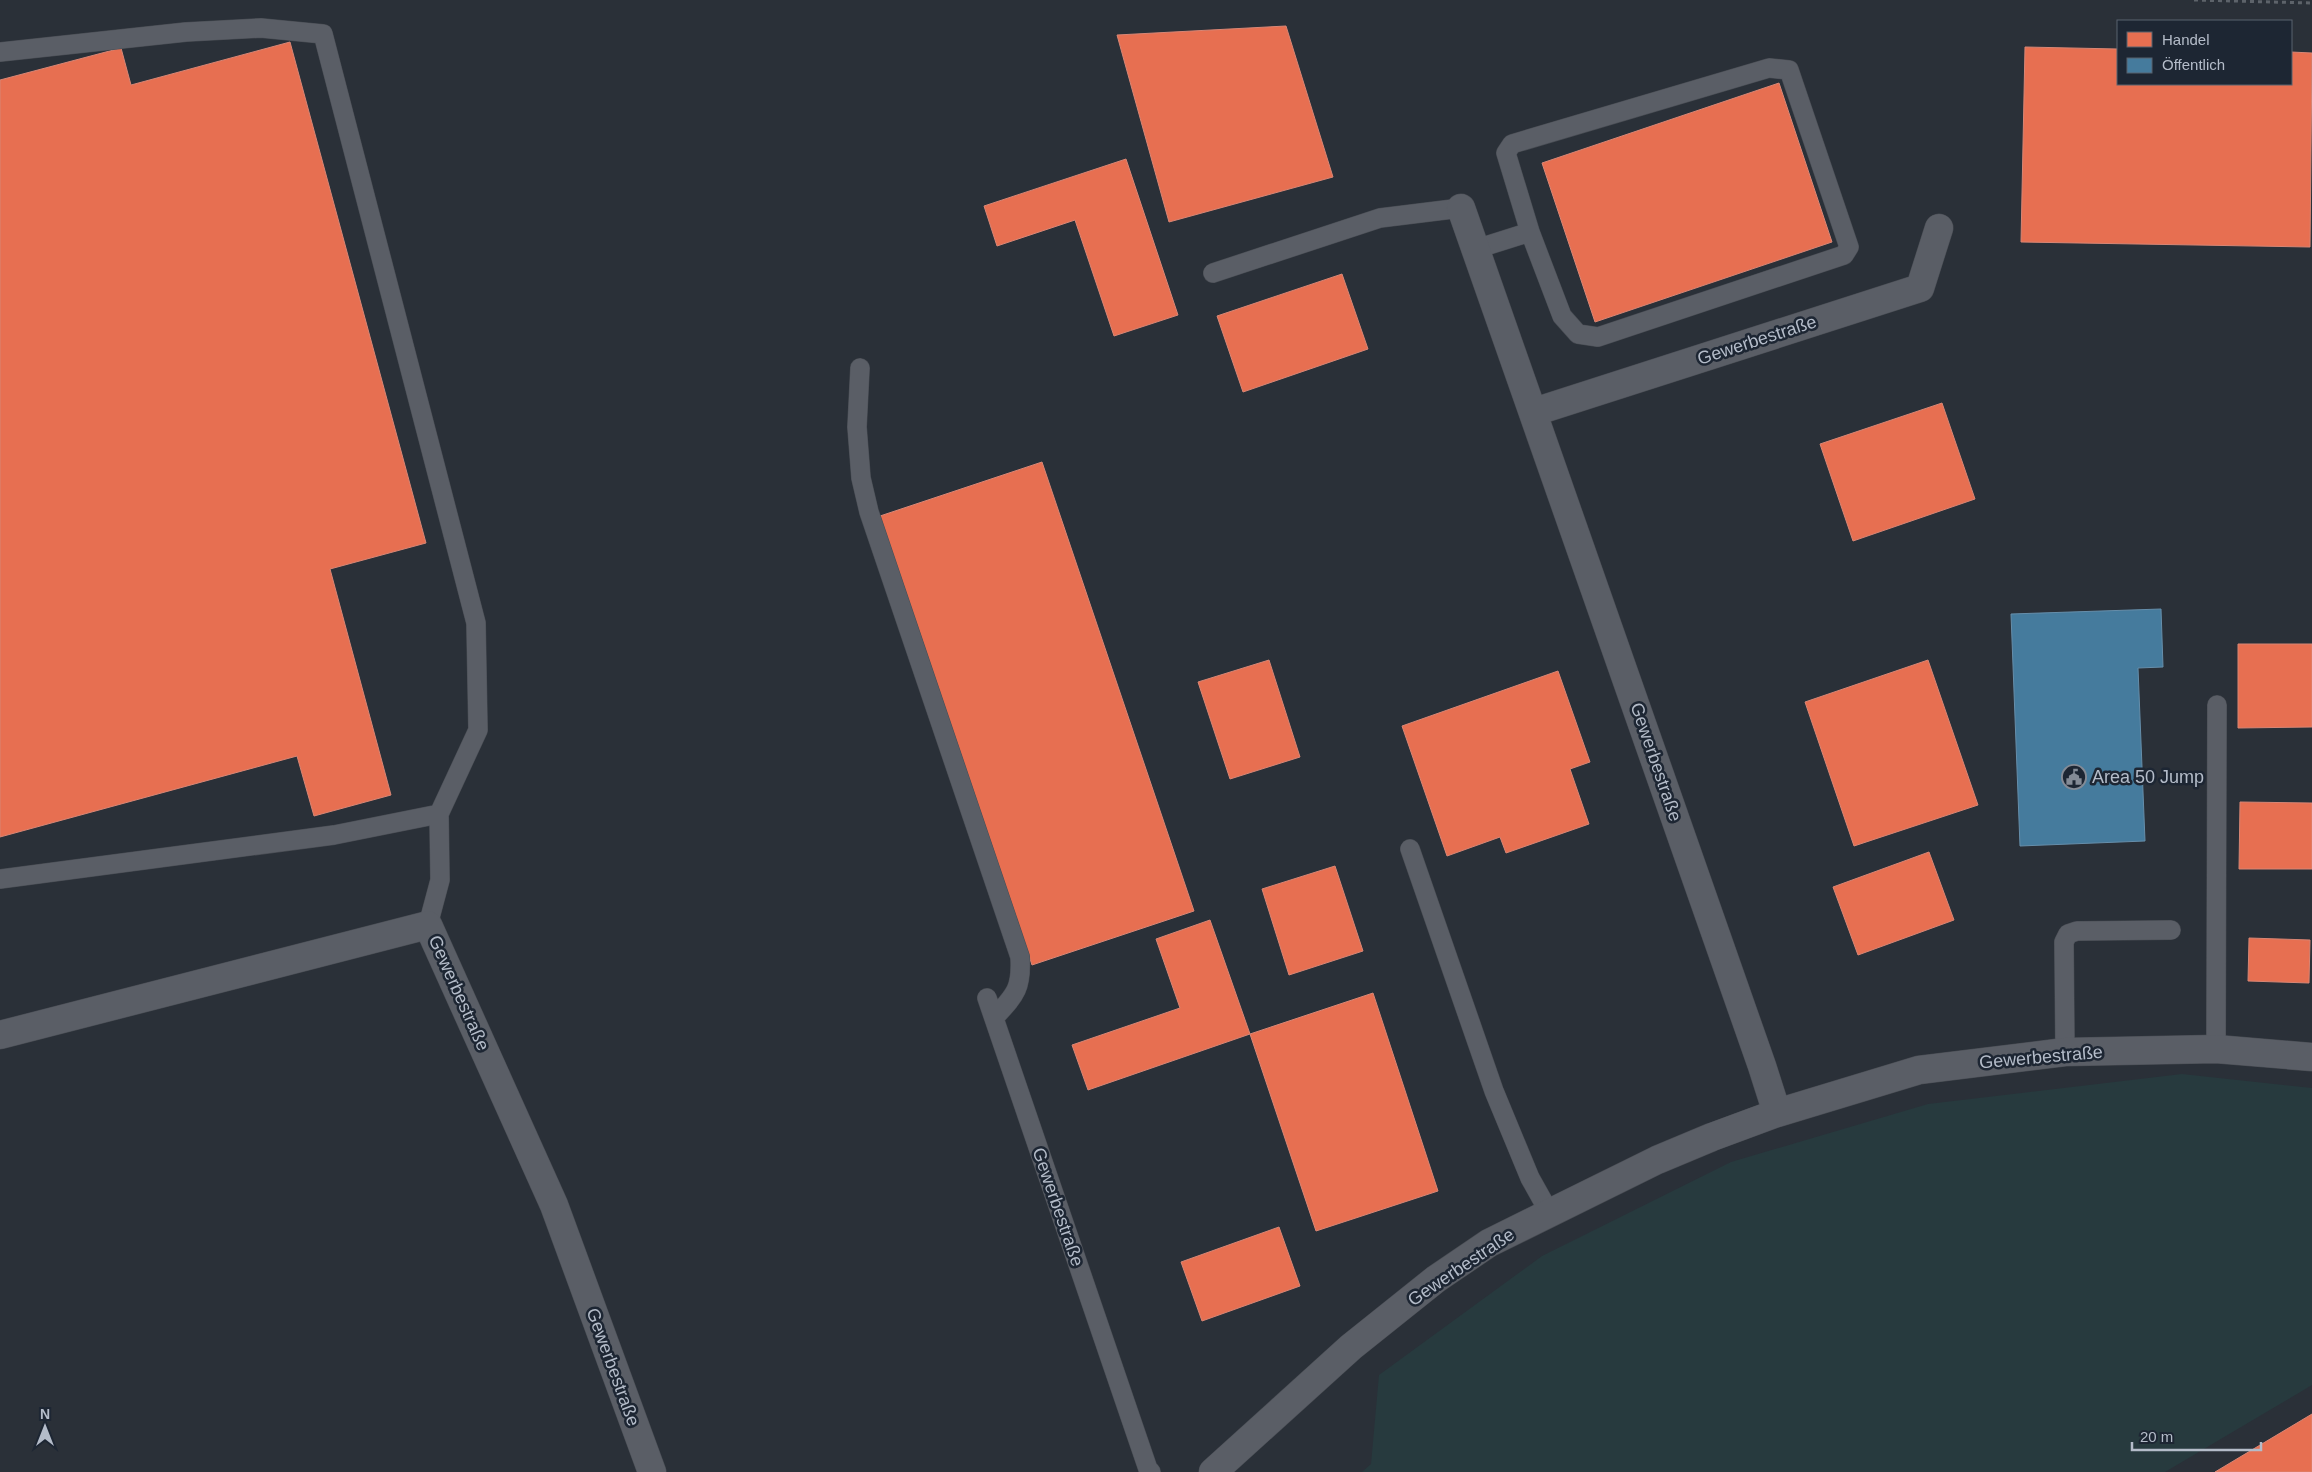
<svg xmlns="http://www.w3.org/2000/svg" width="2312" height="1472" font-family="Helvetica,sans-serif">
	<style>
		.green { fill: #273a3e }
		.shops { fill: #e76f51; stroke: #d88675 }
		.public { fill: #457b9d; stroke: #668eaa }
		.lines { fill: none; stroke-linecap: round; stroke-linejoin: round }
		.service-casing { stroke: #484c53; stroke-width: 20 }
		.minor-casing { stroke: #484c53; stroke-width: 29 }
		.path { stroke: #5d636a; stroke-width: 3; stroke-dasharray: 4 4; stroke-linecap: butt }
		.service { stroke: #5a5e66; stroke-width: 19 }
		.minor { stroke: #5a5e66; stroke-width: 28 }
		.labels { text-anchor: middle; stroke-width: 5; stroke-linejoin: round; paint-order: stroke }
		.street-label { font-size: 18px; fill: #b4bcc9; stroke: #1d2633 }
		.poi-label { font-size: 18px; fill: #b4bcc9; stroke: #1d2633; text-anchor: start }
	</style>
	<rect width="100%" height="100%" fill="#2a3038"/>
	<!-- green -->
	<path class="green" d="M2182,1074L2312,1088V1385L2165,1472H1362L1371,1464L1379,1375L1542,1256L1731,1162L1928,1104Z"/>
	<!-- shops -->
	<path class="shops" d="M1286,26L1333,177L1169,222L1117,35Z
		M290,42L426,543L330,569L391,795L314,816L297,756L0,837V80L121,48L131,85Z
		M2025,47L2118,49V84H2291V52L2312,53L2310,247L2021,242Z
		M1779,83L1832,242L1595,322L1542,163Z
		M1126,159L1178,315L1114,336L1075,220L997,246L984,206Z
		M1342,274L1368,349L1243,392L1217,316Z
		M1942,403L1975,499L1853,541L1820,444Z
		M1042,462L1194,911L1032,965L880,516Z
		M2238,644H2312V727L2238,728Z
		M1269,660L1300,757L1230,779L1198,682Z
		M1928,660L1978,805L1854,846L1805,702Z
		M1558,671L1590,762L1570,769L1589,824L1506,853L1500,837L1447,856L1402,726Z
		M2240,802L2312,803V869H2239Z
		M1929,852L1954,920L1858,955L1833,887Z
		M1335,866L1363,951L1289,975L1262,889Z
		M1210,920L1250,1034L1088,1090L1072,1045L1180,1008L1156,939Z
		M2249,938L2310,940L2309,983L2248,981Z
		M1373,993L1438,1191L1316,1231L1250,1034Z
		M1279,1227L1300,1286L1202,1321L1181,1262Z
		M2312,1414V1472H2215Z"/>
	<!-- public -->
	<path class="public" d="M2161,609L2163,667L2138,668L2145,841L2020,846L2011,614Z"/>
	<g class="lines">
		<defs>
			<path id="service" d="M0,52L186,32L261,28L323,34L476,623L478,730L439,814L440,880L428,925
				M1476,249L1530,232L1506,153L1512,144L1769,68L1789,70L1849,247L1844,255L1598,337L1578,334L1562,316L1530,232
				M1213,273L1380,218L1461,208
				M860,368L857,427L861,478L869,512L1020,957C1022,989 1015,995 994,1018
				M1410,849L1494,1091L1530,1178L1549,1212
				M0,879L334,835L439,814
				M987,998L1148,1469L1151,1472
				M2216,1049L2217,705
				M2065,1052L2064,942L2068,934L2077,931L2171,930"/>
			<path id="minor" d="M1461,208L1762,1066L1777,1113
				M1534,412L1920,288L1939,228
				M0,1035L428,925L554,1205L652,1472
				M1213,1472L1351,1347L1436,1279L1489,1243L1657,1160L1712,1137L1777,1113L1919,1070L2065,1052L2216,1049L2312,1057"/>
		</defs>
		<!-- service casing -->
		<use href="#service" class="service-casing"/>
		<!-- minor casing -->
		<use href="#minor" class="minor-casing"/>
		<!-- path -->
		<path class="path" d="M2194,0L2312,3"/>
		<!-- service -->
		<use href="#service" class="service"/>
		<!-- minor -->
		<use href="#minor" class="minor"/>
	</g>
	<!-- icons -->
	<defs>
		<symbol id="civic-ring" viewBox="-11 -11 22 22"><circle r="9.5" fill="#1d2633" stroke="#848b96" stroke-width="1.5"/><path d="M-.6-6.5H3V-4.5H.6V-3L4-1V1h2V6H-6V1h2V-1L-.6-3ZM-1.2 2.5V6h2.4V2.5Z" fill="#848b96"/></symbol>
	</defs>
	<g fill-rule="evenodd">
		<use href="#civic-ring" x="2060" y="763" width="28" height="28"/>
	</g>
	<g class="labels">
		<!-- street labels -->
		<g class="street-label">
			<text transform="translate(1757 340) rotate(-18)" y="6">Gewerbestraße</text>
			<text transform="translate(1656 762) rotate(71)" y="6">Gewerbestraße</text>
			<text transform="translate(459 993) rotate(66)" y="6">Gewerbestraße</text>
			<text transform="translate(2041 1057) rotate(-5)" y="6">Gewerbestraße</text>
			<text transform="translate(1058 1207) rotate(71)" y="6">Gewerbestraße</text>
			<text transform="translate(1461 1267) rotate(-34)" y="6">Gewerbestraße</text>
			<text transform="translate(613 1367) rotate(70)" y="6">Gewerbestraße</text>
		</g>
		<!-- poi labels -->
		<g class="poi-label">
			<text x="2092" y="783">Area 50 Jump</text>
		</g>
	</g>
	<!-- legend -->
	<rect x="2117" y="20" width="175" height="65" fill="#1d2633" stroke="#59626f"/>
	<rect x="2127" y="32" width="25" height="15" fill="#e76f51" stroke="#59626f"/>
	<text x="2162" y="45" font-size="15" fill="#b4bcc9">Handel</text>
	<rect x="2127" y="58" width="25" height="15" fill="#457b9d" stroke="#59626f"/>
	<text x="2162" y="70" font-size="15" fill="#b4bcc9">Öffentlich</text>
	<!-- north arrow -->
	<g transform="translate(45 1427)" stroke="#1d2633" stroke-width="4" paint-order="stroke">
	<path d="M0-4L9 19L0 12L-9 19Z" fill="#b4bcc9"/>
	<text y="-8" font-size="14" font-weight="bold" text-anchor="middle" fill="#b4bcc9">N</text>
	</g>
	<!-- scale -->
	<path d="M2132 1442v8h129v-8" fill="none" stroke="#b4bcc9" stroke-width="2.5"/>
	<text x="2140" y="1442" font-size="15" fill="#b4bcc9" stroke="#1d2633" stroke-width="4" paint-order="stroke">20 m</text>
</svg>
